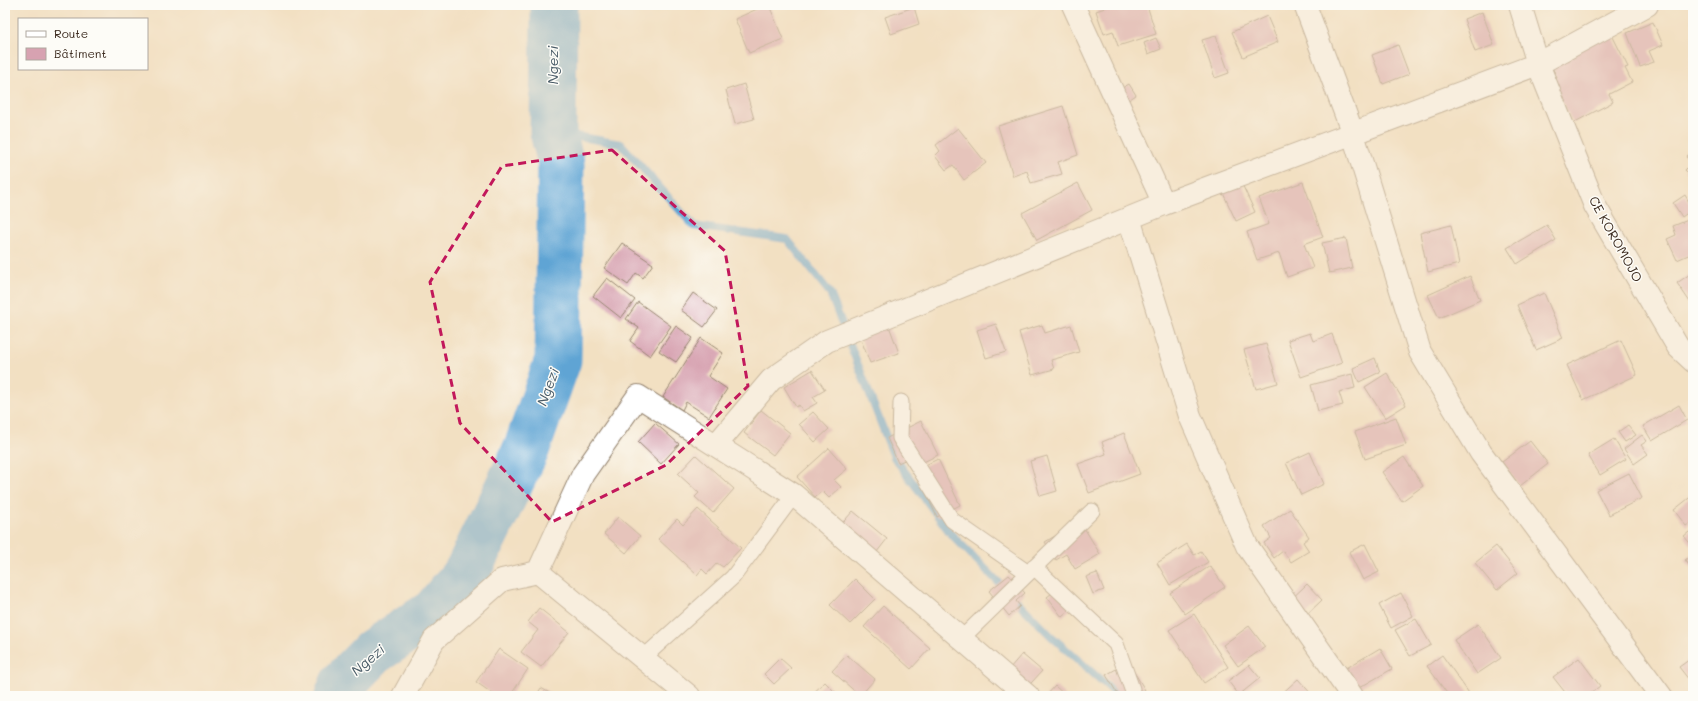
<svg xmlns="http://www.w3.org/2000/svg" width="1698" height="701" font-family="Mali,sans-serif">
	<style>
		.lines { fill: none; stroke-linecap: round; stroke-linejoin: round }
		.stream { stroke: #5fa4d4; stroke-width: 8 }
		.river { stroke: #5fa4d4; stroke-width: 47 }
		.building { fill: #d7a2b1 }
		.service-casing { stroke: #968570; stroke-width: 17 }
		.minor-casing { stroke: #968570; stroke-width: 24 }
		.service { stroke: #fff; stroke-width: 15 }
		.minor { stroke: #fff; stroke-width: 22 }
		.marked { fill: none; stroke: #c2185b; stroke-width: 3; stroke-dasharray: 8 5; stroke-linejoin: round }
		.labels { text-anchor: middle; stroke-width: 3; stroke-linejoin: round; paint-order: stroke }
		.street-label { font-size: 13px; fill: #3b2a1e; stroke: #fdfcf7 }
		.water-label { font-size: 14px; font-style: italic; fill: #495b67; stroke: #fdfcf7 }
	</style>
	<rect width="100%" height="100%" fill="#fdfcf7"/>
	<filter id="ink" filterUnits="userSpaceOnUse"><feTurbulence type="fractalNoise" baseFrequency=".025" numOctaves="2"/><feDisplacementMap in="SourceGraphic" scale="8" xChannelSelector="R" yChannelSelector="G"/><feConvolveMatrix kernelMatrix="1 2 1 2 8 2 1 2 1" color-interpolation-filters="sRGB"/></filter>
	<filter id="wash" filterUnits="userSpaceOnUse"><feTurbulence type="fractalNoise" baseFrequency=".012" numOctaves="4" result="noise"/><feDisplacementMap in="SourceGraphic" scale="16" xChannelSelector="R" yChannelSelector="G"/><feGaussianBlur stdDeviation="0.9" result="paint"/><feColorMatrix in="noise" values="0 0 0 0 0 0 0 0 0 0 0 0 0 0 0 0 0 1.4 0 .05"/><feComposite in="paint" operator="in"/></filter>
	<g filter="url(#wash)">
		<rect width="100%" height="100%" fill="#f2e0c2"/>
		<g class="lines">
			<!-- stream -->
			<path class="stream" d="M553,132L621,144L694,226L787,239L830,293L894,457L951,534L1051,636L1112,690L1116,696"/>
			<!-- river -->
			<path class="river" d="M338,696L343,683L373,652L434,612L467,572L526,450L558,360L561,163L553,132L554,5"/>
		</g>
		<g id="blocks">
			<!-- building -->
			<path class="building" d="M766,5H769L783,39L749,53L735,19Z
				M1104,5H1147L1156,34L1118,46L1113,31L1104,34L1096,11L1105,8Z
				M914,7L919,24L891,34L885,17Z
				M1482,12L1494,45L1475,52L1464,19Z
				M1267,16L1278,42L1243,57L1232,32Z
				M1653,22L1663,45L1649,51L1654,62L1640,67L1627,33Z
				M1609,29L1628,67L1625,68L1632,82L1609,94L1613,102L1573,123L1551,81L1557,77L1548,60Z
				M1216,36L1229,73L1215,78L1202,40Z
				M1156,38L1161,49L1148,54L1144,43Z
				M1398,45L1409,74L1383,84L1372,55Z
				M744,84L754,119L735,124L726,90Z
				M1129,84L1136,95L1112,111L1104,99Z
				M1063,106L1078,155L1058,162L1062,174L1031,183L1027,171L1013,176L998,126Z
				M958,128L986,163L964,180L953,165L946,170L935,156L940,151L936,145Z
				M1693,150V178L1685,170L1692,163L1686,157Z
				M1241,182L1255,212L1236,221L1222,191Z
				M1303,182L1323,237L1304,244L1313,268L1287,277L1279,253L1257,260L1247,232L1269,224L1259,198Z
				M1078,183L1092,210L1037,240L1022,213Z
				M1685,195L1693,209L1682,217L1673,203Z
				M1693,218V253L1677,260L1667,239L1676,235L1673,226Z
				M1451,225L1459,264L1428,272L1420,233Z
				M1547,225L1556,240L1517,264L1507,248Z
				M1346,238L1352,268L1329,273L1322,243Z
				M622,243L653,264L643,278L636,273L628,285L604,268Z
				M1693,272V299L1690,302L1677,283Z
				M1470,276L1480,300L1439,318L1428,295Z
				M607,278L635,300L621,318L593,296Z
				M693,293L717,310L704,327L681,310Z
				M1544,293L1563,338L1536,350L1517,305Z
				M638,302L671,326L650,356L630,341L639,328L626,319Z
				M996,324L1006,352L986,358L977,330Z
				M1042,325L1045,333L1071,325L1079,352L1051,360L1054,369L1032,375L1019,332Z
				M676,326L693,338L676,362L659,351Z
				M889,326L899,353L870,363L860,337Z
				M1310,333L1313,341L1332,334L1342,363L1301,377L1288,340Z
				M701,338L723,353L708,376L727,389L709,417L686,402L682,410L663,397Z
				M1621,340L1637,375L1583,400L1567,365Z
				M1266,344L1278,383L1256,389L1244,350Z
				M1375,358L1380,372L1359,382L1353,368Z
				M812,370L825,390L813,397L817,403L803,411L799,405L796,407L784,387Z
				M1387,373L1406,405L1385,418L1365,387Z
				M1352,374L1355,388L1339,392L1343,405L1318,411L1311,385Z
				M1679,405L1687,420L1652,441L1643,426Z
				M761,410L790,433L773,455L744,433Z
				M813,412L829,429L815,442L799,424Z
				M1396,417L1406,445L1365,459L1355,432Z
				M921,421L938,455L915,466L911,457L898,463L887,438Z
				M655,423L679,444L661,464L638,442Z
				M1628,425L1636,435L1625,442L1618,432Z
				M1124,433L1140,474L1089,493L1078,464L1106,454L1102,442Z
				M1642,435L1647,441L1641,445L1648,454L1634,464L1624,449Z
				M1614,439L1626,459L1600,475L1588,455Z
				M1530,441L1548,464L1520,486L1502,462Z
				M829,448L847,469L834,480L841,487L829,498L822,491L815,497L797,477Z
				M1310,452L1324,484L1301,495L1286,463Z
				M696,455L734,489L713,513L695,497L699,493L678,474Z
				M1047,456L1057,491L1040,496L1030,461Z
				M1404,457L1423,486L1402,501L1382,472Z
				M938,459L960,505L937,517L915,470Z
				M1629,473L1642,498L1609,515L1596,490Z
				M1693,495V521L1686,526L1674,510Z
				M698,509L741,548L723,567L717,563L707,574L702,569L697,575L658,539L677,519L683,525Z
				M1290,509L1309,537L1303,542L1309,551L1291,562L1283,551L1274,558L1264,543L1271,538L1264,526Z
				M853,511L887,539L873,557L838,528Z
				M618,517L640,536L626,553L604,534Z
				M1080,521L1100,554L1075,569L1066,554L1056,560L1045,542Z
				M1693,529V547L1684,536Z
				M1187,544L1194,555L1201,551L1208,562L1170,585L1157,563Z
				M1365,544L1379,572L1363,580L1349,552Z
				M1496,546L1518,573L1497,590L1475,563Z
				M1693,554V570L1685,560Z
				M1210,566L1225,587L1185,614L1170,593Z
				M1097,573L1104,590L1093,594L1086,577Z
				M1009,575L1025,593L1016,601L1020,606L1009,616L989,591Z
				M855,579L875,599L850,624L830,605Z
				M1307,584L1322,600L1300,621L1285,605Z
				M1056,590L1071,609L1062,617L1047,597Z
				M1401,593L1413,616L1391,628L1379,605Z
				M883,606L930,648L911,669L864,627Z
				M539,608L569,632L541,667L521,652L538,630L528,622Z
				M1194,614L1228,667L1204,683L1169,630Z
				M1416,619L1431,645L1410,656L1395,630Z
				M1478,624L1501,658L1477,674L1454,640Z
				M1249,626L1265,647L1238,666L1223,645Z
				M1380,648L1392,669L1357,689L1345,669Z
				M499,649L528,669L510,696H496L476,682Z
				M1022,654L1042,671L1022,693L1003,676Z
				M847,655L875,679L860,696L832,671Z
				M1442,655L1471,696H1449L1427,666Z
				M1693,657V685L1679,667Z
				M780,658L791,668L774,684L764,674Z
				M1579,658L1600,686L1587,696H1568L1553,677Z
				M1128,662L1145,690L1136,696H1119L1106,675Z
				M1249,665L1260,678L1239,695L1228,681Z
				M1298,679L1313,696H1279Z
				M825,682L836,693L832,696H810Z
				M1055,686L1066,696H1046Z
				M541,688L555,696H536Z"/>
		</g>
	</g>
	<g filter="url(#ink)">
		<use href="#blocks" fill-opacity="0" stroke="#968570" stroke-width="1"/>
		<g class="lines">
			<defs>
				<path id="service" d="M901,402L900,438L952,520L1028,573
					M1034,567L1116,644L1132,689
					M962,638L1092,511
					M643,658L733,577L794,495"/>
				<path id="minor" d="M1073,5L1164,204
					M1305,5L1353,134L1420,352L1481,453L1661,696
					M1520,5L1538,64L1595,206L1678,347L1693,361
					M1129,218L1190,416L1247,546L1352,696
					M716,445L771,380L827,341L1164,204L1538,64L1647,5
					M538,572L583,474L638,396L794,495L1028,696
					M538,572L689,696
					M403,696L434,640L502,580L538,572"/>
			</defs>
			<!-- service casing -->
			<use href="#service" class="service-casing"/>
			<!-- minor casing -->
			<use href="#minor" class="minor-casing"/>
			<!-- service -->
			<use href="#service" class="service"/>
			<!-- minor -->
			<use href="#minor" class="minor"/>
		</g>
	</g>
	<!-- marked area -->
	<path d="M0 0H1698V701H0ZM612,150L725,251L748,386L666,465L552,522L460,423L430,282L502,166Z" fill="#f2e0c2" fill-opacity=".55" fill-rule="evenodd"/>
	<path class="marked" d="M612,150L725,251L748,386L666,465L552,522L460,423L430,282L502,166Z"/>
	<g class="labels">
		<!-- street labels -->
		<g class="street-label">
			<text transform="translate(1616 239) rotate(61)" y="5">CE KOROMOJO</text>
		</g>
		<!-- water labels -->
		<g class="water-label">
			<text transform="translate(553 65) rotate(-90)" y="5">Ngezi</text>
			<text transform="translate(548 387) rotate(-70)" y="5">Ngezi</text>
			<text transform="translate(368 660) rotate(-41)" y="5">Ngezi</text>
		</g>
	</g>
	<!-- margin -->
	<rect width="1698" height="701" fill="none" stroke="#fdfcf7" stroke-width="20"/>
	<!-- legend -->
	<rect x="18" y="18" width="130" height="52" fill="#fdfcf7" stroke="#afa8a0"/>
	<rect x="26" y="31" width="20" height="6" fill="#ffffff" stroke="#afa8a0"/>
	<text x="54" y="38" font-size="12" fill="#3b2a1e">Route</text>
	<rect x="26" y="48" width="20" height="12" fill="#d7a2b1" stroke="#afa8a0"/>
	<text x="54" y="58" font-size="12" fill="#3b2a1e">Bâtiment</text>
</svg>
